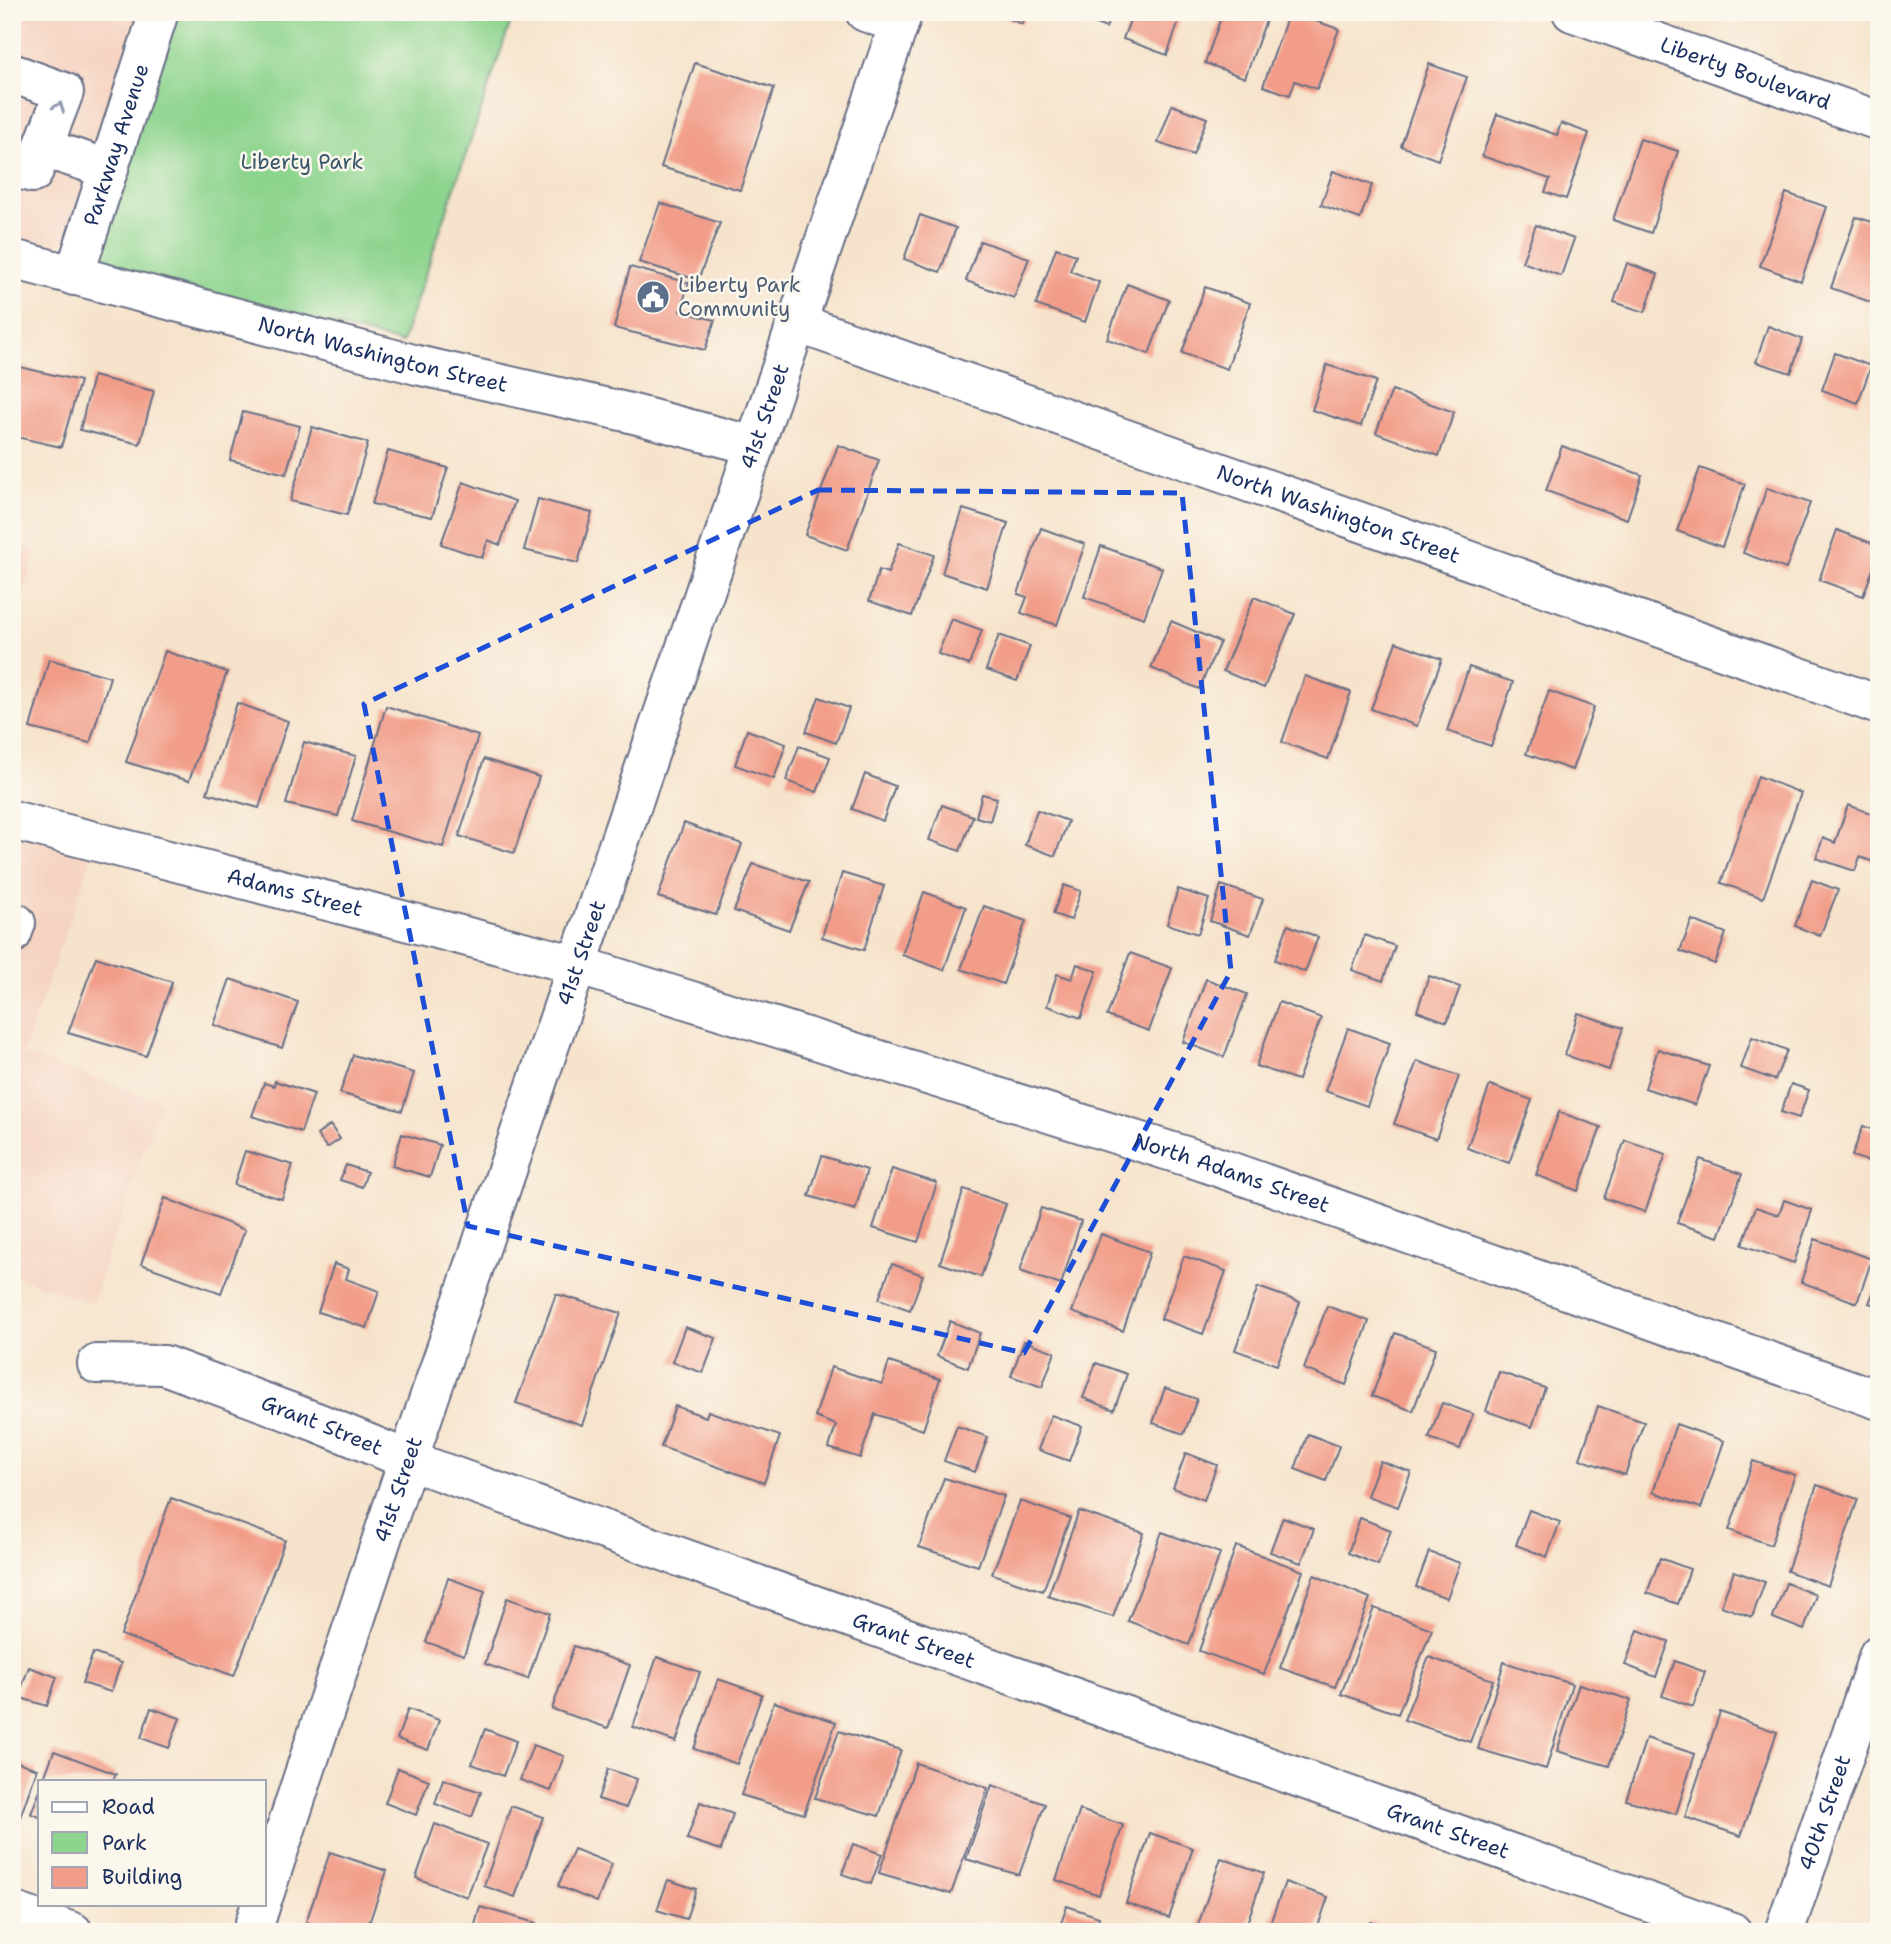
<svg xmlns="http://www.w3.org/2000/svg" width="1891" height="1944" font-family="'Shantell Sans',sans-serif">
	<style>
		.built { fill: #f5d3c1 }
		.green { fill: #8dd48e; stroke: #548276; stroke-width: 2 }
		.building { fill: #f29d89 }
		.lines { fill: none; stroke-linecap: round; stroke-linejoin: round }
		.minor-casing { stroke: #686e84; stroke-width: 42 }
		.minor { stroke: #fff; stroke-width: 38 }
		.oneway { stroke: #8d97ae }
		.marked { fill: none; stroke: #1d4ed8; stroke-width: 5; stroke-dasharray: 14 9; stroke-linejoin: round }
		.labels { text-anchor: middle; stroke-width: 5; stroke-linejoin: round; paint-order: stroke }
		.street-label { font-size: 21px; fill: #1b2f5e; stroke: #fbf7ec }
		.park-label { font-size: 21px; fill: #38586a; stroke: #fbf7ec }
		.service-label { font-size: 21px; fill: #4e5e75; stroke: #fbf7ec; text-anchor: start }
	</style>
	<rect width="100%" height="100%" fill="#fbf7ec"/>
	<filter id="ink" filterUnits="userSpaceOnUse"><feTurbulence type="fractalNoise" baseFrequency=".0143" numOctaves="2"/><feDisplacementMap in="SourceGraphic" scale="14" xChannelSelector="R" yChannelSelector="G"/><feConvolveMatrix kernelMatrix="1 2 1 2 8 2 1 2 1" color-interpolation-filters="sRGB"/></filter>
	<filter id="wash" filterUnits="userSpaceOnUse"><feTurbulence type="fractalNoise" baseFrequency=".00686" numOctaves="4" result="noise"/><feDisplacementMap in="SourceGraphic" scale="28" xChannelSelector="R" yChannelSelector="G"/><feGaussianBlur stdDeviation="1.57" result="paint"/><feColorMatrix in="noise" values="0 0 0 0 0 0 0 0 0 0 0 0 0 0 0 0 0 1.4 0 .05"/><feComposite in="paint" operator="in"/></filter>
	<g filter="url(#wash)">
		<rect width="100%" height="100%" fill="#f6e3cb"/>
		<!-- built -->
		<path class="built" d="M12,12H145L73,231L59,245L44,249L12,240Z
			M12,543L37,550L12,624Z
			M12,804L102,827L23,1054L161,1101L91,1304L12,1275Z"/>
		<!-- green -->
		<path class="green" d="M174,12H514L402,343L122,271L109,264L101,251Z"/>
		<g id="blocks">
			<!-- building -->
			<path class="building" d="M991,12H1026L1022,24Z
				M1065,12H1112L1106,28Z
				M1133,12H1182L1167,55L1123,39Z
				M1223,12H1269L1245,78L1205,63Z
				M1289,12L1339,29L1317,89L1295,81L1290,95L1263,86Z
				M695,63L774,88L740,190L661,167Z
				M1429,64L1467,77L1438,160L1401,146Z
				M1172,105L1207,118L1193,155L1158,143Z
				M1497,114L1557,135L1561,123L1589,133L1566,199L1545,192L1550,179L1482,156Z
				M1640,139L1678,151L1651,233L1613,220Z
				M1333,171L1372,185L1360,219L1321,205Z
				M1786,193L1827,207L1801,281L1760,266Z
				M660,203L720,223L698,280L639,262Z
				M920,215L956,228L940,272L904,259Z
				M1856,217L1879,224V286L1873,303L1831,288Z
				M1536,225L1574,239L1561,276L1522,262Z
				M980,241L1029,258L1014,298L966,281Z
				M1056,248L1076,255L1070,271L1099,282L1085,322L1036,305Z
				M1627,263L1658,274L1645,312L1614,302Z
				M630,267L689,283L680,311L715,320L705,350L614,328Z
				M1127,284L1169,300L1149,354L1107,339Z
				M1205,287L1250,303L1227,369L1182,353Z
				M1768,326L1802,339L1791,373L1756,362Z
				M1835,353L1871,366L1858,403L1822,390Z
				M1327,365L1376,381L1361,426L1312,410Z
				M20,367L80,381L61,447L12,436V394Z
				M93,376L154,391L140,444L80,430Z
				M1392,390L1454,412L1439,456L1376,433Z
				M243,412L300,426L286,474L230,460Z
				M312,427L368,443L347,515L290,501Z
				M838,445L879,460L847,550L805,535Z
				M1562,446L1642,475L1627,519L1546,491Z
				M388,451L448,468L432,517L372,504Z
				M1700,468L1745,484L1722,547L1677,531Z
				M463,482L515,501L500,545L488,540L482,558L441,544Z
				M1767,488L1810,503L1786,569L1743,553Z
				M538,499L592,513L578,563L524,550Z
				M963,509L1008,523L987,588L942,573Z
				M1041,528L1085,544L1057,625L1021,613L1027,597L1018,594Z
				M1837,530L1879,546V553L1863,596L1819,580Z
				M899,543L934,555L912,616L869,601L879,570L888,573Z
				M1101,546L1162,568L1144,618L1084,597Z
				M1254,597L1295,614L1264,688L1223,671Z
				M951,619L982,630L969,665L938,654Z
				M1171,621L1220,642L1199,689L1151,668Z
				M999,635L1030,646L1017,681L986,670Z
				M1396,642L1442,659L1417,726L1371,709Z
				M165,651L227,672L189,781L126,762Z
				M49,659L110,677L90,743L30,728Z
				M1469,667L1513,682L1491,746L1447,731Z
				M1305,676L1351,692L1328,759L1282,742Z
				M1549,691L1594,707L1572,770L1526,754Z
				M819,697L849,708L836,743L806,732Z
				M237,703L288,721L259,808L207,793Z
				M386,706L478,736L443,847L352,821Z
				M747,730L786,744L774,779L735,765Z
				M304,742L356,756L338,816L286,804Z
				M799,746L830,757L817,792L786,781Z
				M484,759L539,777L514,853L459,836Z
				M865,774L895,786L883,821L852,809Z
				M1758,776L1801,793L1763,898L1721,883Z
				M982,794L997,798L990,821L976,817Z
				M942,805L973,816L960,851L929,840Z
				M1848,805L1879,816V864L1860,857L1855,871L1816,858L1823,838L1835,843Z
				M1037,810L1068,821L1055,856L1025,845Z
				M684,823L742,844L716,915L658,897Z
				M753,864L809,882L789,930L734,911Z
				M842,873L884,886L864,950L822,937Z
				M1812,880L1838,890L1820,936L1795,926Z
				M1064,885L1081,891L1071,920L1053,914Z
				M1221,885L1263,899L1250,935L1210,921Z
				M1178,889L1209,899L1198,934L1167,924Z
				M924,892L966,907L944,970L902,955Z
				M984,906L1026,921L1003,984L961,969Z
				M1692,920L1726,933L1715,964L1680,951Z
				M1288,925L1318,937L1305,972L1275,960Z
				M1365,935L1395,946L1383,981L1352,970Z
				M1130,953L1172,968L1149,1031L1107,1016Z
				M96,957L172,982L146,1056L68,1033Z
				M1077,964L1097,971L1081,1018L1047,1006L1057,974L1072,979Z
				M1429,976L1460,987L1447,1022L1417,1011Z
				M230,979L298,1002L282,1048L214,1025Z
				M1206,979L1247,994L1224,1057L1183,1042Z
				M1279,1002L1321,1018L1298,1080L1256,1066Z
				M1578,1013L1623,1028L1609,1070L1565,1055Z
				M1348,1028L1390,1043L1367,1106L1325,1091Z
				M1752,1037L1787,1050L1775,1080L1741,1068Z
				M1658,1049L1709,1066L1695,1105L1645,1088Z
				M353,1055L414,1073L402,1111L340,1093Z
				M1417,1061L1459,1076L1436,1139L1394,1124Z
				M275,1081L314,1094L301,1132L252,1116L264,1083L274,1086Z
				M1791,1084L1809,1090L1799,1118L1781,1112Z
				M1490,1085L1532,1100L1509,1163L1467,1148Z
				M1559,1112L1601,1127L1578,1191L1536,1175Z
				M330,1125L340,1139L327,1148L317,1135Z
				M1863,1126L1879,1132V1165L1852,1156Z
				M402,1134L440,1145L430,1177L392,1166Z
				M1625,1140L1666,1154L1645,1212L1604,1198Z
				M245,1151L293,1165L282,1199L234,1185Z
				M822,1156L867,1170L855,1210L809,1196Z
				M1700,1159L1742,1174L1719,1237L1677,1223Z
				M346,1165L367,1172L362,1187L340,1180Z
				M892,1169L937,1183L918,1242L873,1228Z
				M964,1189L1006,1204L981,1277L940,1263Z
				M165,1198L245,1230L221,1293L141,1264Z
				M1784,1200L1812,1210L1794,1263L1742,1245L1756,1207L1779,1215Z
				M1041,1208L1081,1221L1061,1285L1020,1271Z
				M1101,1234L1150,1252L1123,1331L1072,1312Z
				M1815,1239L1872,1259L1857,1303L1801,1282Z
				M1184,1256L1226,1271L1203,1334L1161,1319Z
				M334,1264L349,1269L346,1279L379,1291L367,1328L318,1312Z
				M892,1264L923,1275L910,1310L879,1299Z
				M1879,1278V1306L1869,1303Z
				M1258,1287L1300,1302L1277,1365L1235,1350Z
				M556,1294L621,1313L582,1425L516,1403Z
				M1327,1306L1369,1321L1346,1385L1304,1369Z
				M950,1321L980,1333L968,1368L937,1356Z
				M685,1327L716,1338L703,1373L672,1362Z
				M1395,1333L1436,1348L1413,1411L1372,1396Z
				M1024,1341L1055,1352L1042,1387L1011,1376Z
				M889,1362L940,1379L923,1430L875,1414L860,1458L829,1448L836,1425L815,1417L831,1367L882,1384Z
				M1096,1363L1127,1374L1114,1410L1083,1398Z
				M1499,1372L1545,1388L1532,1427L1486,1411Z
				M1165,1388L1197,1399L1184,1434L1153,1423Z
				M1442,1403L1473,1414L1460,1449L1429,1438Z
				M675,1406L706,1417L708,1411L780,1436L764,1483L661,1447Z
				M1598,1406L1644,1422L1625,1475L1580,1459Z
				M1051,1415L1082,1426L1069,1461L1038,1450Z
				M1676,1424L1724,1441L1701,1508L1653,1492Z
				M957,1426L988,1437L975,1472L944,1461Z
				M1308,1434L1339,1446L1326,1481L1295,1469Z
				M1186,1453L1217,1465L1204,1500L1173,1488Z
				M1380,1461L1411,1472L1398,1507L1367,1496Z
				M1753,1461L1795,1475L1771,1545L1729,1530Z
				M944,1478L1004,1496L978,1566L919,1547Z
				M1817,1485L1858,1499L1828,1586L1787,1571Z
				M171,1498L285,1540L234,1676L121,1635Z
				M1020,1501L1070,1518L1043,1591L992,1574Z
				M1529,1510L1560,1522L1547,1557L1516,1545Z
				M1079,1511L1144,1533L1113,1617L1048,1596Z
				M1283,1517L1314,1529L1301,1563L1270,1552Z
				M1360,1518L1391,1530L1378,1565L1348,1553Z
				M1162,1532L1220,1553L1189,1645L1128,1621Z
				M1236,1546L1303,1571L1264,1674L1199,1651Z
				M1429,1552L1460,1563L1447,1598L1416,1587Z
				M1660,1558L1690,1569L1678,1604L1647,1593Z
				M1734,1571L1765,1582L1752,1617L1721,1606Z
				M1314,1575L1370,1598L1335,1687L1280,1668Z
				M448,1578L485,1591L464,1655L426,1642Z
				M1786,1583L1816,1595L1804,1630L1773,1618Z
				M507,1598L550,1613L528,1679L485,1664Z
				M1374,1608L1432,1629L1398,1714L1341,1694Z
				M1638,1630L1669,1642L1656,1677L1625,1665Z
				M574,1646L630,1665L608,1728L552,1709Z
				M93,1653L121,1663L111,1692L82,1683Z
				M657,1657L700,1672L676,1742L633,1727Z
				M1429,1657L1493,1680L1470,1742L1404,1720Z
				M1675,1661L1705,1672L1693,1707L1662,1696Z
				M1504,1662L1572,1684L1546,1769L1478,1749Z
				M29,1667L57,1677L47,1706L18,1697Z
				M718,1679L762,1694L737,1764L694,1749Z
				M1579,1684L1631,1700L1609,1766L1557,1751Z
				M774,1702L836,1722L804,1814L741,1795Z
				M151,1708L180,1718L169,1748L141,1738Z
				M408,1709L439,1720L428,1750L397,1739Z
				M1720,1712L1777,1732L1741,1836L1685,1817Z
				M485,1729L516,1741L503,1776L472,1764Z
				M839,1731L901,1750L879,1816L815,1798Z
				M1646,1738L1695,1754L1676,1814L1626,1800Z
				M533,1745L564,1756L551,1791L520,1780Z
				M54,1751L116,1774L113,1781H43Z
				M12,1760L37,1769L18,1823L12,1821Z
				M916,1763L988,1788L951,1894L879,1873Z
				M398,1768L429,1780L416,1815L385,1803Z
				M608,1769L637,1779L626,1808L598,1799Z
				M443,1779L481,1792L472,1817L435,1804Z
				M992,1785L1045,1804L1019,1875L966,1859Z
				M40,1790V1817L31,1814Z
				M700,1802L733,1814L721,1850L687,1839Z
				M511,1806L543,1817L515,1897L484,1886Z
				M1080,1810L1123,1825L1099,1895L1056,1880Z
				M435,1824L487,1844L467,1897L416,1878Z
				M1150,1833L1193,1848L1169,1918L1126,1903Z
				M853,1844L882,1854L871,1884L842,1874Z
				M574,1849L612,1864L597,1902L558,1886Z
				M330,1852L387,1871L366,1932H334L306,1922Z
				M1221,1858L1264,1873L1244,1932H1207L1197,1928Z
				M668,1880L696,1889L686,1919L657,1910Z
				M1285,1882L1328,1897L1316,1932H1267Z
				M1067,1906L1099,1917L1094,1932H1058Z
				M480,1907L536,1923L534,1932H473Z
				M1370,1922L1397,1931V1932H1366Z"/>
		</g>
	</g>
	<g filter="url(#ink)">
		<use href="#blocks" fill-opacity="0" stroke="#686e84" stroke-width="2"/>
		<g class="lines">
			<defs>
				<g id="minor">
					<path d="M865,12L899,24"/>
					<path id="s1" d="M1572,12L1879,121"/>
					<path d="M12,73L64,92L33,173L12,167"/>
					<path d="M43,148L109,169"/>
					<path id="s2" d="M12,259L417,365L626,412L755,446"/>
					<path id="s3" d="M74,276L159,12"/>
					<path id="s4" d="M797,323L1879,705"/>
					<path id="s5" d="M12,820L577,965L1198,1160L1879,1400"/>
					<path d="M12,921L16,923L12,934"/>
					<path id="s6" d="M97,1364L164,1365L319,1423L408,1460L1732,1932"/>
					<path id="s7" d="M264,1895L408,1460L903,12"/>
					<path d="M12,1911L73,1932"/>
					<path d="M252,1932L261,1904"/>
					<path id="s8" d="M1784,1932L1879,1654"/>
				</g>
			</defs>
			<!-- minor casing -->
			<use href="#minor" class="minor-casing"/>
			<!-- minor -->
			<use href="#minor" class="minor"/>
		</g>
		<!-- one-way arrows -->
		<defs><path id="oneway-chevron" d="M-2-3.5L2.5 0L-2 3.5" fill="none" stroke-width="1.6" stroke-linecap="round" stroke-linejoin="round" transform="scale(1.75)"/></defs>
		<use class="oneway" href="#oneway-chevron" transform="translate(59 107) rotate(-69)"/>
	</g>
	<!-- marked area -->
	<path class="marked" d="M818,490L1182,493L1231,971L1024,1353L468,1226L364,704Z"/>
	<!-- icons -->
	<defs>
		<symbol id="civic-disc" viewBox="-11 -11 22 22"><circle r="9.5" fill="#5c6f8a" stroke="#fbf7ec"/><path d="M-.6-6.5H3V-4.5H.6V-3L4-1V1h2V6H-6V1h2V-1L-.6-3ZM-1.2 2.5V6h2.4V2.5Z" fill="#fff"/></symbol>
	</defs>
	<g fill-rule="evenodd">
		<use href="#civic-disc" x="634" y="278" width="38" height="38"/>
	</g>
	<g class="labels">
		<!-- street labels -->
		<g class="street-label">
			<text dy="7" stroke="none"><textPath href="#s1" startOffset="184">Liberty Boulevard</textPath></text>
			<text dy="7" stroke="none"><textPath href="#s3" startOffset="138">Parkway Avenue</textPath></text>
			<text dy="7" stroke="none"><textPath href="#s2" startOffset="383">North Washington Street</textPath></text>
			<text dy="7" stroke="none"><textPath href="#s7" startOffset="1561">41st Street</textPath></text>
			<text dy="7" stroke="none"><textPath href="#s4" startOffset="574">North Washington Street</textPath></text>
			<text dy="7" stroke="none"><textPath href="#s5" startOffset="292">Adams Street</textPath></text>
			<text dy="7" stroke="none"><textPath href="#s7" startOffset="994">41st Street</textPath></text>
			<text dy="7" stroke="none"><textPath href="#s5" startOffset="1270">North Adams Street</textPath></text>
			<text dy="7" stroke="none"><textPath href="#s6" startOffset="236">Grant Street</textPath></text>
			<text dy="7" stroke="none"><textPath href="#s7" startOffset="427">41st Street</textPath></text>
			<text dy="7" stroke="none"><textPath href="#s6" startOffset="866">Grant Street</textPath></text>
			<text dy="7" stroke="none"><textPath href="#s8" startOffset="126">40th Street</textPath></text>
			<text dy="7" stroke="none"><textPath href="#s6" startOffset="1433">Grant Street</textPath></text>
		</g>
		<!-- park labels -->
		<g class="park-label">
			<text x="302" y="169">Liberty Park</text>
		</g>
		<!-- service labels -->
		<g class="service-label">
			<text x="678" y="292">Liberty Park<tspan x="678" dy="24">Community</tspan></text>
		</g>
	</g>
	<!-- margin -->
	<rect width="1891" height="1944" fill="none" stroke="#fbf7ec" stroke-width="42"/>
	<!-- legend -->
	<rect x="38" y="1780" width="228" height="126" fill="#fbf7ec" stroke="#a1a7b3" stroke-width="2"/>
	<rect x="52" y="1802" width="35" height="10" fill="#ffffff" stroke="#a1a7b3" stroke-width="2"/>
	<text x="102" y="1814" font-size="21" fill="#1b2f5e">Road</text>
	<rect x="52" y="1832" width="35" height="21" fill="#8dd48e" stroke="#a1a7b3" stroke-width="2"/>
	<text x="102" y="1850" font-size="21" fill="#1b2f5e">Park</text>
	<rect x="52" y="1867" width="35" height="21" fill="#f29d89" stroke="#a1a7b3" stroke-width="2"/>
	<text x="102" y="1884" font-size="21" fill="#1b2f5e">Building</text>
</svg>
